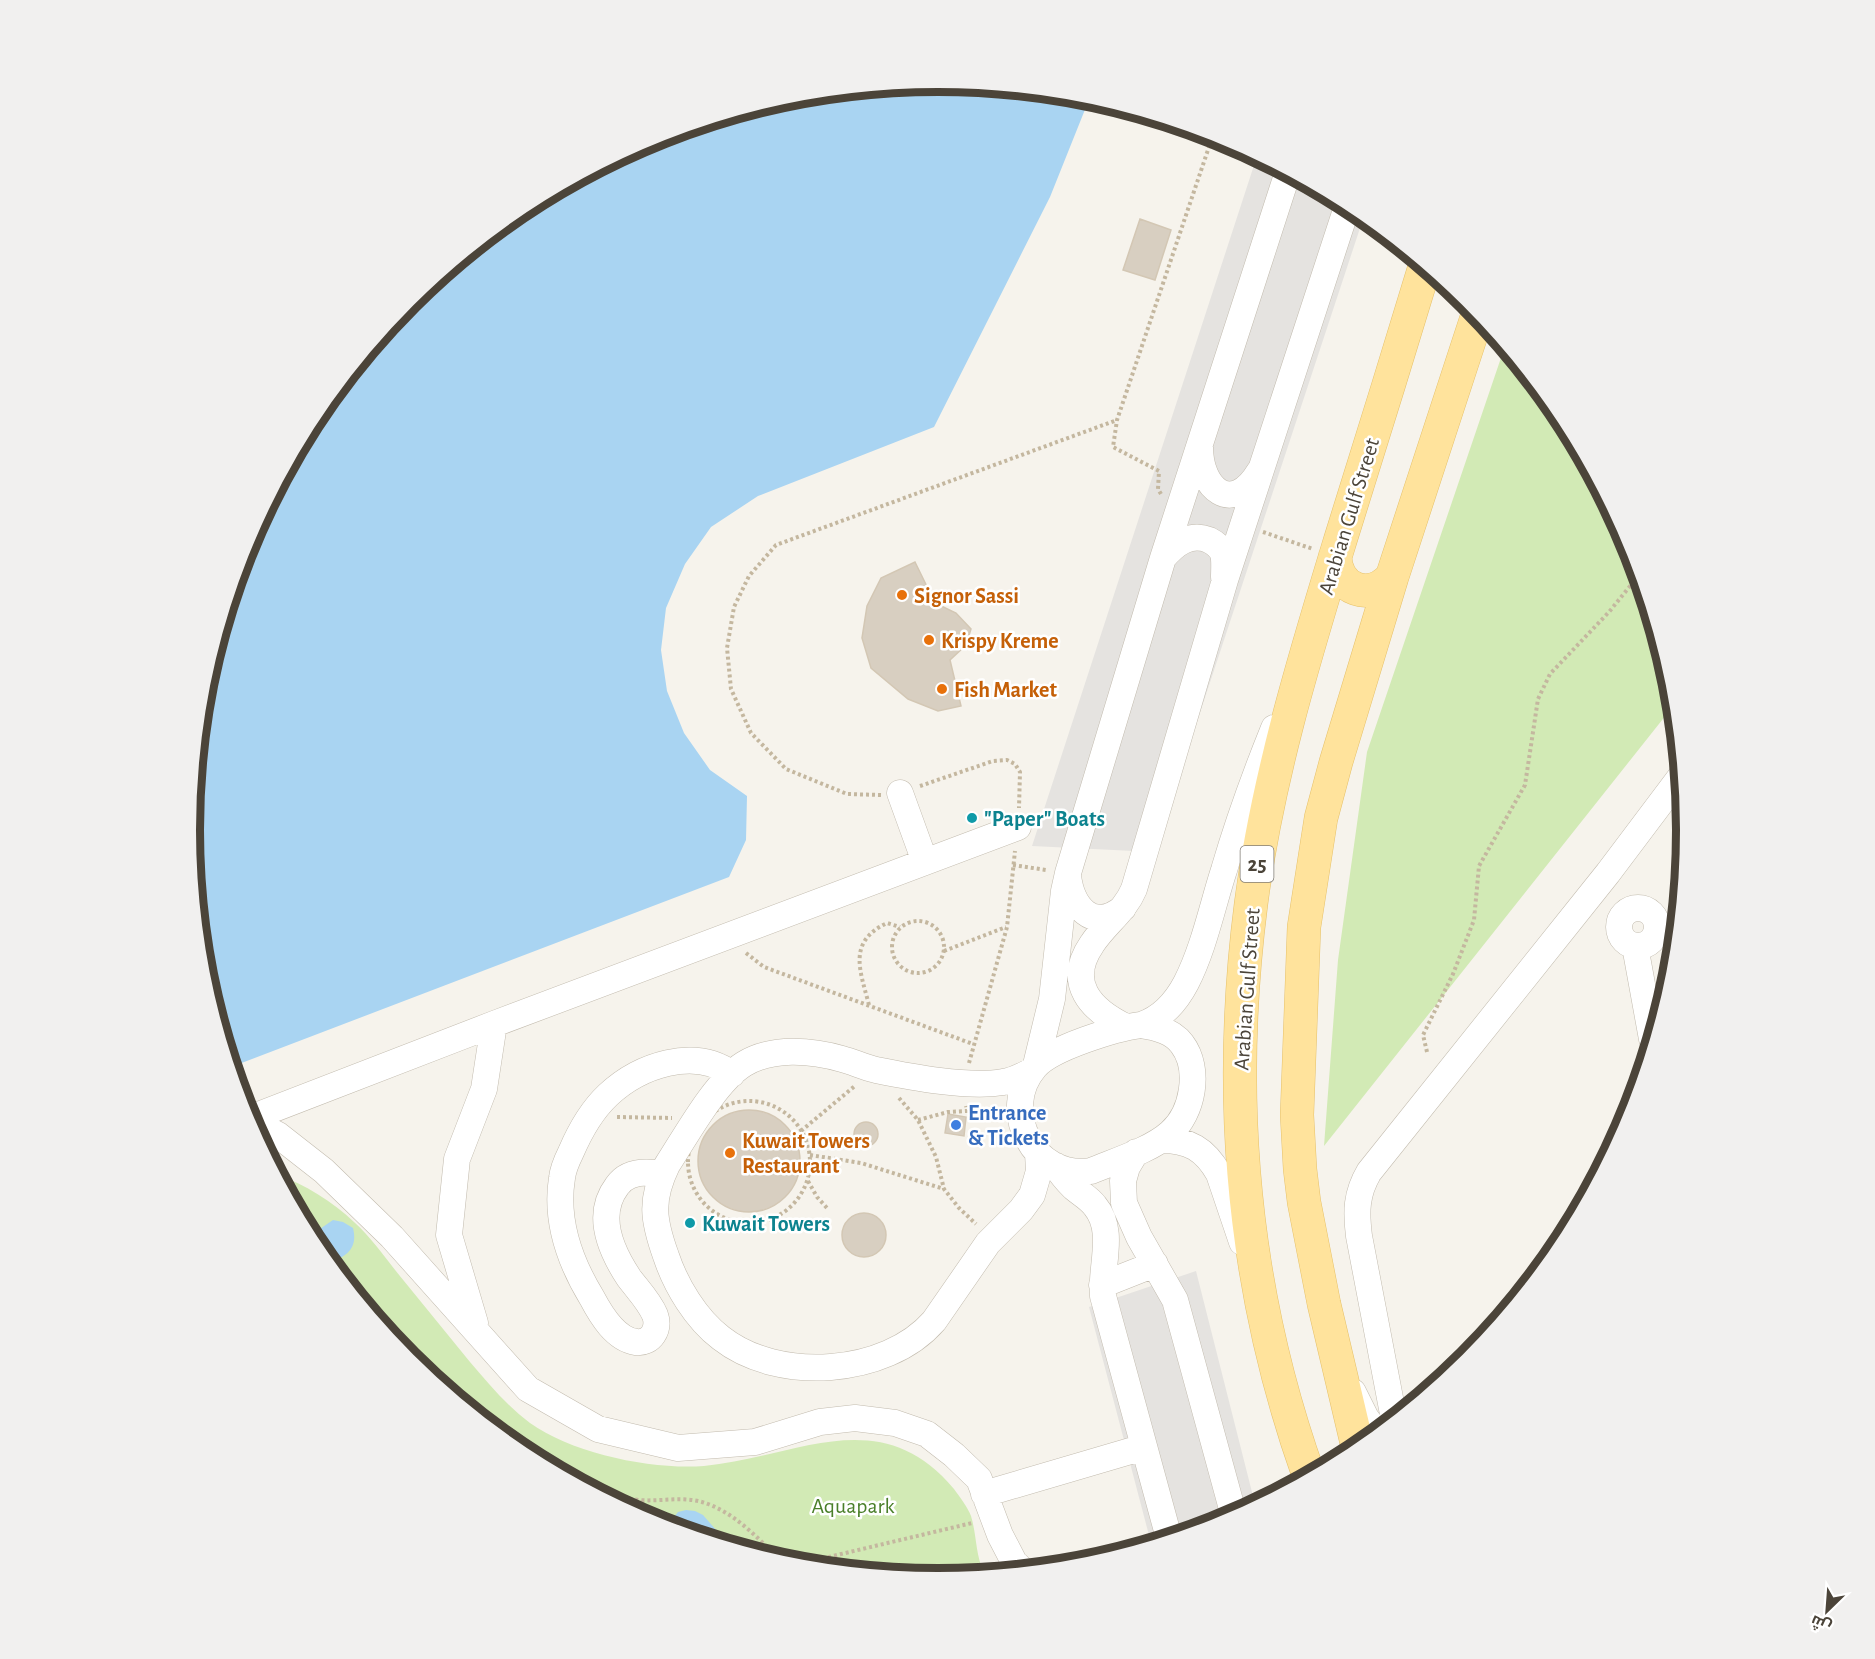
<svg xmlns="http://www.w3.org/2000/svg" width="1875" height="1659" font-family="'Alegreya Sans',Cairo,sans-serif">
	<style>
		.green { fill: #d2eab5 }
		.parking { fill: #e5e3e0 }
		.water { fill: #a9d4f2 }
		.building { fill: #d8cfc1; stroke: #d3c7b4; stroke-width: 1.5 }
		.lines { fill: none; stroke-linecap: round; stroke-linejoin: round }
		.minor-casing { stroke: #c2bbae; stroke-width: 27 }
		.major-casing { stroke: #e6c16a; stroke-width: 34 }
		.path { stroke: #c4b79f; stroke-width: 4; stroke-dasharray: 3 3; stroke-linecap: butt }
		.minor { stroke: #fff; stroke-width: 26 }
		.major { stroke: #ffe39c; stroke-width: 33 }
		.food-dot { fill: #e8710a; stroke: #fff; stroke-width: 2 }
		.culture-dot { fill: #0f9aa8; stroke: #fff; stroke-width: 2 }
		.shop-dot { fill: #3f7fe0; stroke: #fff; stroke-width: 2 }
		.labels { text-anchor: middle; stroke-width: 5; stroke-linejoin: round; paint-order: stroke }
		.shield { fill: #fff; stroke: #817c74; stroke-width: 1.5 }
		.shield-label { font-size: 21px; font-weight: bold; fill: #4b4439 }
		.street-label { font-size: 22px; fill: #4b4439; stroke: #fff }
		.food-label { font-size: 22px; font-weight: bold; fill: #c56008; stroke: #fff; text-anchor: start }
		.culture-label { font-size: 22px; font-weight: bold; fill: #0d838f; stroke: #fff; text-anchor: start }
		.shop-label { font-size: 22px; font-weight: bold; fill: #366cbe; stroke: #fff; text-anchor: start }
		.park-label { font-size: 22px; fill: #4a7f2a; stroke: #fff }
		.rim { fill: none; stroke: #4b4439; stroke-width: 8 }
	</style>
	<rect width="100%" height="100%" fill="#f6f3ec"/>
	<!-- green -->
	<path class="green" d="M1505,346L1560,414L1629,543L1672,684L1674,705L1324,1146L1338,960L1367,752Z
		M277,1175C305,1184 333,1202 354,1222C373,1239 388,1262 404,1281C426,1308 448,1335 470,1362C488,1383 508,1407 530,1423C573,1454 653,1470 704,1466C795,1458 880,1400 954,1489C960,1497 968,1508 971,1516C977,1536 975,1553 984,1573L937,1578L791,1564L651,1521L521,1452L408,1359L315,1245Z"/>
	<!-- parking -->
	<path class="parking" d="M1257,156L1354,207L1364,216L1154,852L1032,846Z
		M1196,1271L1255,1504L1224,1521L1151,1543L1089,1307Z"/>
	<!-- water -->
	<path class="water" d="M938,81L1090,97L1050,197L934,427L758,496L711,527L685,564L666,608L661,650L667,691L684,733L710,770L747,796L746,840L729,877L231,1067L203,975L189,829L203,683L246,543L315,413L408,300L522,207L651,138L792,95Z
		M333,1220L343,1222L353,1228C358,1248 347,1257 329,1262L311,1238L314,1233Z
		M686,1510L695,1511L703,1515L717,1531L734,1539L739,1548L667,1526L678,1512Z"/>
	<!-- building -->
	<path class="building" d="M1140,219L1171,230L1155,280L1123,270Z
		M915,562L935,603L956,613L971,629L966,645L950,660L961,706L938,711L908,699L871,668L862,638L867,606L881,578Z
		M698 1161a51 51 0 1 1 102 0a51 51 0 1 1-102 0Z
		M948,1114L966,1117L964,1136L945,1133Z
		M854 1134a12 12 0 1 1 24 0a12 12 0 1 1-24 0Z
		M842 1235a22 22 0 1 1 44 0a22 22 0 1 1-44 0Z"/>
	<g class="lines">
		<defs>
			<path id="minor" d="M1200,447C1200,489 1232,516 1259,472
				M1163,558C1175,544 1190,532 1209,540C1215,543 1220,547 1223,553C1225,560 1224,570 1224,577
				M900,793L925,862
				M1068,876C1072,906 1092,933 1123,908
				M1619 927a19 19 0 1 1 38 0a19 19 0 1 1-38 0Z
				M1635,946L1652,1039
				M1141,1025C1156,1027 1173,1031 1182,1044C1201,1069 1193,1113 1170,1133C1151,1150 1115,1161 1091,1171C1034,1180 998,1110 1035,1067C1051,1048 1116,1028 1141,1025Z
				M1141,1025C1162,1018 1176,1002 1186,983C1204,948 1212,907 1224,870C1238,822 1255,775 1274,728
				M1126,1027C1091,1010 1065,983 1092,944C1105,924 1125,911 1134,889L1225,580L1348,204
				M1036,1065L1052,999L1064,891L1068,873L1163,558L1288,172
				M1032,1071C1023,1075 1013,1081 1003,1082C968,1088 911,1077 876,1070C864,1067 853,1062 842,1059C811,1050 772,1047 744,1064C715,1082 686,1136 667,1165C650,1200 653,1220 666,1256C676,1286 696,1319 721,1338C778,1383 886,1376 934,1321L988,1243L1021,1210L1032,1195L1039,1171L1038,1153
				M248,1119L278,1135L324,1171L392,1237L528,1389L598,1429L678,1448L755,1442L820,1422L855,1418L895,1423L927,1434L954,1455L979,1479L1000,1535L1014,1562L1022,1570
				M248,1119L494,1024L1018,827
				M1161,1140C1189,1140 1205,1149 1219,1174L1242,1242
				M1136,1152L1127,1167L1123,1181L1124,1203L1139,1237L1175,1300L1234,1516
				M1056,1166C1061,1174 1067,1181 1074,1188C1081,1194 1089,1198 1095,1206C1116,1231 1100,1267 1103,1296L1169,1538
				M662,1174C646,1171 627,1171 617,1186C595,1215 611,1251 629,1278C638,1290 649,1301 655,1315C660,1329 651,1344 636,1342C615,1339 601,1315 592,1298C570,1262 555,1221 562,1178C563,1169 567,1160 571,1152C580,1131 591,1111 608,1095C639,1066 694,1046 732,1074
				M1102,1285L1155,1264
				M475,1323L449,1235L457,1159L484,1089L494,1024
				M1353,1392L1366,1418L1377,1433
				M1394,1419L1359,1236C1356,1212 1356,1194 1369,1172L1608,873L1681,776
				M984,1494L1144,1447"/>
			<path id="major" d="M1335,557C1337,590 1370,602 1392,577
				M1358,1448L1324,1304L1304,1202L1300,1169L1297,1115L1304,927L1321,818L1336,762L1392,577L1478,314
				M1309,1476C1243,1291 1226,1098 1251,904C1267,780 1304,659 1340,541C1369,449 1397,358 1425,266"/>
		</defs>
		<!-- minor casing -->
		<use href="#minor" class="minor-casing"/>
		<!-- major casing -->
		<use href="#major" class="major-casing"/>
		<!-- path -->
		<path class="path" d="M1161,494L1158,489L1159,471L1113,447L1117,420L1213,135
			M1263,532L1313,549
			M920,786L993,761L1007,760L1015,764L1020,772L1019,808
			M881,795L847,794L786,769L751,733L731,689L727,648L734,607L749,576L776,545L1117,420
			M1013,865L1046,870
			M892 947a26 26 0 1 1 52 0a26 26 0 1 1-52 0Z
			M944,951L1006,927
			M746,953L764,967L973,1044
			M869,1005C860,970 847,942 887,923L900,927
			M1427,1052L1423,1035L1453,974L1474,920L1479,866L1525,785L1538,699L1550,674L1609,612L1639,575
			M969,1063L1007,927L1015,851
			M899,1098L918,1120L936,1157L944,1189L959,1208L976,1224
			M688 1162a61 61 0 1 1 122 0a61 61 0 1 1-122 0Z
			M617,1117L672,1118
			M918,1120L948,1112L967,1111L966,1106
			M801,1131L856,1085
			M810,1155L861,1163L944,1189
			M808,1181L817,1197L827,1208
			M377,1321L392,1329L424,1371
			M573,1479C597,1490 612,1497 639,1500C663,1502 685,1495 708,1504C737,1515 759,1539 781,1561
			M642,1500L647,1519
			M799,1564L972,1523"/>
		<!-- minor -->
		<use href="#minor" class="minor"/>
		<!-- major -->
		<use href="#major" class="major"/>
	</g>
	<!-- markers -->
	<g class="food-dot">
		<circle cx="902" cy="595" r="6"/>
		<circle cx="929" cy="640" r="6"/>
		<circle cx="942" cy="689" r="6"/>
		<circle cx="730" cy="1153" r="6"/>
	</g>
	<g class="culture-dot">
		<circle cx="972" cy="818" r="6"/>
		<circle cx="690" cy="1223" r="6"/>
	</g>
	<circle class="shop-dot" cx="956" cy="1125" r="6"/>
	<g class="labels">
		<!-- shield labels -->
		<rect class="shield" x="1240.5" y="846" width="33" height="36" rx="4.5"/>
		<g class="shield-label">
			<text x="1257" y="871">25</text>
		</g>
		<!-- street labels -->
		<g class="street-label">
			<text transform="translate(1348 516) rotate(-73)" y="8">Arabian Gulf Street</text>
			<text transform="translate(1246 989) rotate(-86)" y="8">Arabian Gulf Street</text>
		</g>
		<!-- food labels -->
		<g class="food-label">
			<text x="914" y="603">Signor Sassi</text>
			<text x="941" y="648">Krispy Kreme</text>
			<text x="954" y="697">Fish Market</text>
			<text x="742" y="1148">Kuwait Towers<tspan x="742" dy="25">Restaurant</tspan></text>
		</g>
		<!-- culture labels -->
		<g class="culture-label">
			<text x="984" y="826">"Paper" Boats</text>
			<text x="702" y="1231">Kuwait Towers</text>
		</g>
		<!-- shop labels -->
		<g class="shop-label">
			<text x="968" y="1120">Entrance<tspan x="968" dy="25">&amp; Tickets</tspan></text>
		</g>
		<!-- park labels -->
		<g class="park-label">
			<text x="853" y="1513">Aquapark</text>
		</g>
	</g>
	<!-- crop -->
	<path d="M0 0H1875V1659H0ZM200 830a738 738 0 1 1 1476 0a738 738 0 1 1-1476 0Z" fill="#f1f0ef" fill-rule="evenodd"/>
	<path class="rim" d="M200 830a738 738 0 1 1 1476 0a738 738 0 1 1-1476 0Z"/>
	<!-- north arrow -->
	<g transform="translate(1827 1611) rotate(205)" stroke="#ffffff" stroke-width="4.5" paint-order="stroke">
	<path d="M0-4.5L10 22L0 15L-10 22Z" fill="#4b4439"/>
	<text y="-9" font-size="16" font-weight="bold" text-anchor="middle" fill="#4b4439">ش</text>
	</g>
</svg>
